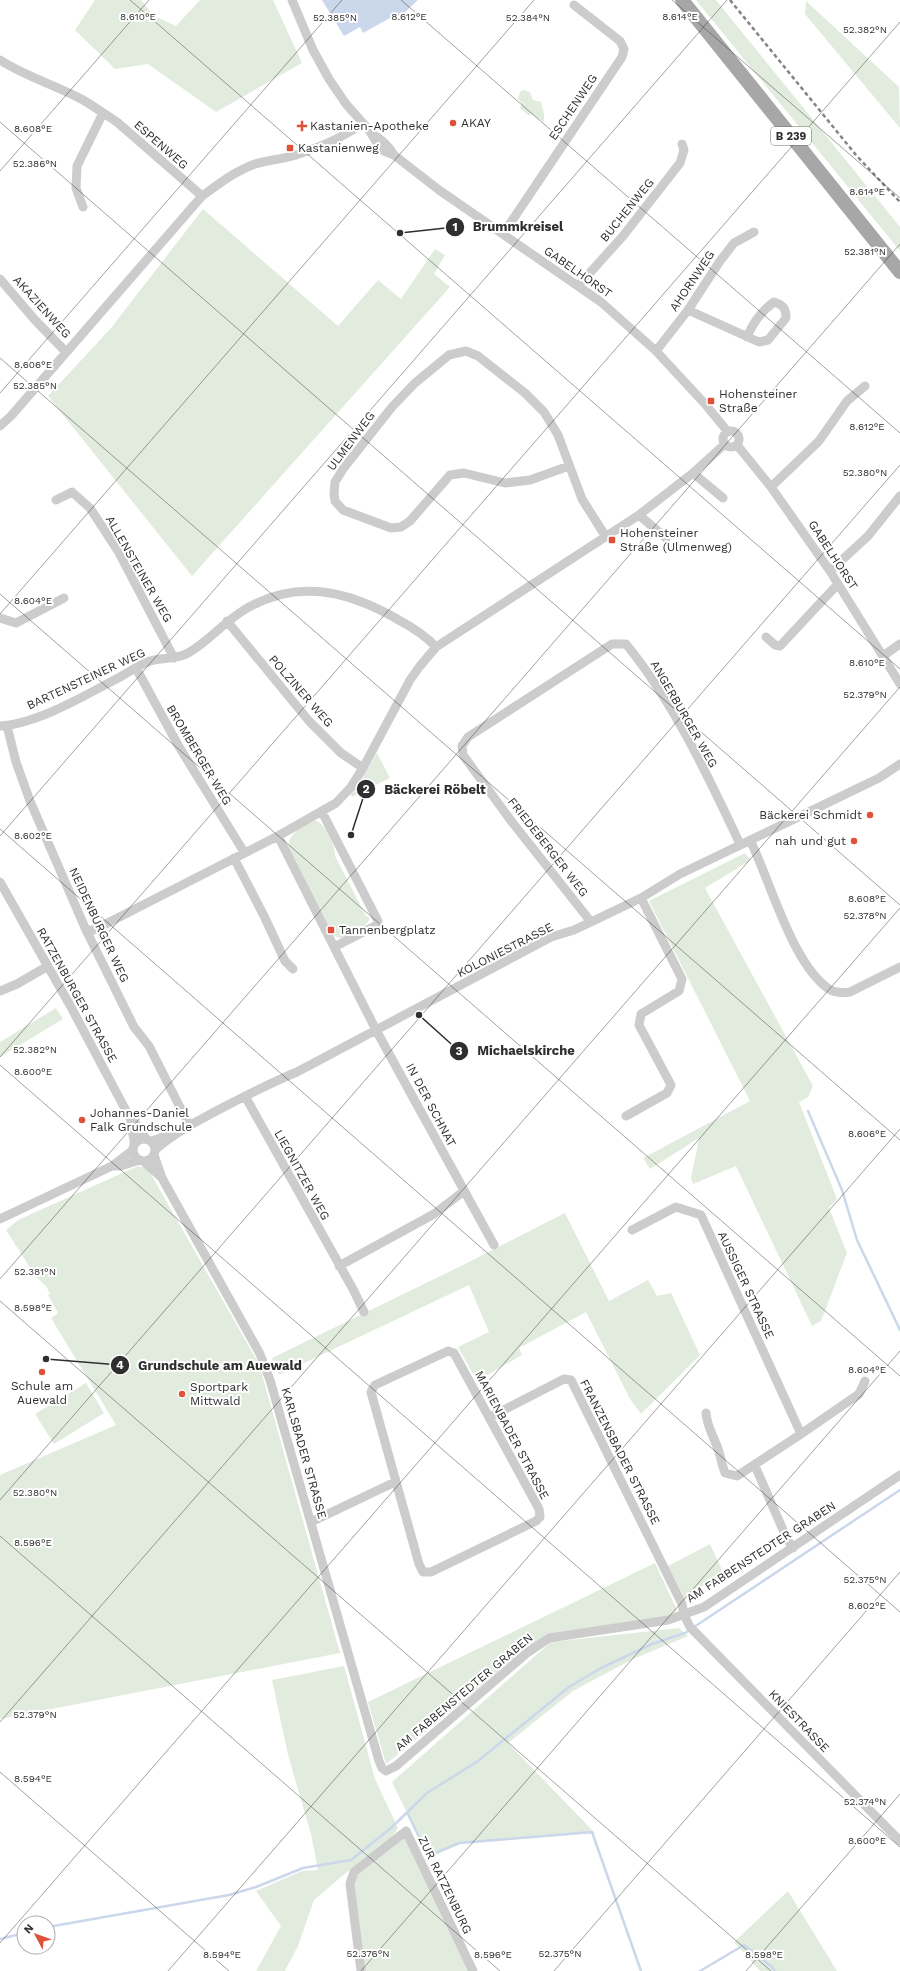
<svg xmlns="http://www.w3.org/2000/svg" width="900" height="1971" font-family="'Work Sans',sans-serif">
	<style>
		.green { fill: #e2ecde }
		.water { fill: #cbd7eb }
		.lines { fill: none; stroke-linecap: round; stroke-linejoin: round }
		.stream { stroke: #cbd7eb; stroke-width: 2.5 }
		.street { stroke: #ccc; stroke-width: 9 }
		.primary { stroke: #a7a7a7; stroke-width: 14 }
		.rail { stroke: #848484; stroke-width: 2.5; stroke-dasharray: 4 3; stroke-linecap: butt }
		.ticks { fill: none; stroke: #2f2f2f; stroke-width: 1; stroke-opacity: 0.45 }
		.poi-dot { fill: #df5239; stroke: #fff; stroke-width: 1.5 }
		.labels { text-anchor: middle; stroke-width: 4; stroke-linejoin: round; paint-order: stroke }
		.shield { fill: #fff; stroke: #6d6d6d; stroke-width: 1 }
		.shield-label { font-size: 11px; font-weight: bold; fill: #2f2f2f }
		.street-label { font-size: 12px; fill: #2f2f2f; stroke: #fff }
		.poi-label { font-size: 12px; fill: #2f2f2f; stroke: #fff; text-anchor: start }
		.ticks-label { font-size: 10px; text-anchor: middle; fill: #2f2f2f; stroke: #fff; stroke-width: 4; stroke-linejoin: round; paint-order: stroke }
		.leader { fill: none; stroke: #2f2f2f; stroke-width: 1.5 }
		.callout-dot { fill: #2f2f2f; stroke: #fff; stroke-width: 1.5 }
		.mark-label { font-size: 12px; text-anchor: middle; font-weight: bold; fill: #fff }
		.callout-label { font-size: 13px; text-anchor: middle; font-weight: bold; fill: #2f2f2f; stroke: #fff; stroke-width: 4; stroke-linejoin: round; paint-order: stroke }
	</style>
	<rect width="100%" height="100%" fill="#fff"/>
	<!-- green -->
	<path class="green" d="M95,0H141L154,16L176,26L200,0H273L302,63L216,112L148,64L115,69L75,30Z
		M696,0H716L900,227V251Z
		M806,1L899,87L900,128L805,14Z
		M523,90L530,92L533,100L541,102L544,114V122L531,114L529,116L520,108L522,104L518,99L520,92Z
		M203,209L338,326L378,280L401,299L435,249L445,255L434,274L450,287L192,576L48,396L111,328Z
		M377,753L390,778L352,797L350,794L362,779Z
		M314,821H317C326,825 336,847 335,856L366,916L370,918C369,925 348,939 340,938C337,938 334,936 332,934L289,850C287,833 300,828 314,821Z
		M745,853L751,860L705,888L813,1086L808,1097L799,1102L837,1199L829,1208L847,1253L821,1321L812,1326L736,1166L693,1184L691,1179L699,1138L650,1169L643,1158L750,1101L649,901Z
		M56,1008L63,1019L0,1057V1042Z
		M138,1166L148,1169L259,1364L340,1653L0,1719V1475L116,1425L51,1318L58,1313L48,1295L50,1294L46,1286L36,1277L6,1230L18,1220Z
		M565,1213L609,1301L648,1280L657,1296L671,1293L700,1355L641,1414L630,1399L586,1312L519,1348L522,1355L477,1381L458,1347L489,1332L469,1285L279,1375L272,1358L463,1265Z
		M86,1383L104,1413L54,1444L35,1414Z
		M710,1544L723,1572L685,1599L668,1566Z
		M655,1563L677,1610L672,1615L546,1634L386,1764L368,1702Z
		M679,1628L688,1636L631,1660L573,1691L508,1743L595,1833L460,1844L429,1858L392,1782L551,1642Z
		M344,1666L375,1779L398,1828L391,1839L347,1872L314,1900L298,1946L285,1971H256L281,1926L256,1891L302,1871L318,1870L311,1834L288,1755L272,1680Z
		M404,1837L469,1971H364L353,1885L358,1874Z
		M788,1891L837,1971H760L734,1942Z"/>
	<!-- water -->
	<path class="water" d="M322,0H418L402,15L390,18L363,33L360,27L344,36Z"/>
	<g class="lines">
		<!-- stream -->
		<path class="stream" d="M808,1111L842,1190L857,1240L900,1330
			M694,1627L900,1490
			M407,1812L428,1856L459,1843L592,1832L641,1971
			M48,1927L229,1895L256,1887L303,1868L351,1860L391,1828L427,1793L478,1761L569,1687L601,1668L652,1644L685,1633L690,1630
			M0,1939L24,1933
			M700,1971L744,1945L771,1966L775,1971"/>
		<!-- street -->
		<path class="street" d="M292,0L313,50L329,79L346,104L369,130L379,146L384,151L394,155L439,190L601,302L656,351L705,404L728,432
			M0,60C26,77 56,85 83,100C95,107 106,115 117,122L202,196
			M372,134C382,139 388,145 394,155
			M83,207L76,188L77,166L103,113
			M503,234L622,57L624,49L620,41L574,5
			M0,279L35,320L66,352
			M578,286L623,236L680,163L684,150L682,144
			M688,310L759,342L768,340L786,318C786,308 783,305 774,302C761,311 753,323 747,337
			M656,351L688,310L720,261L734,243L754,232
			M0,426L11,416L202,196C219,184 235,171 255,164C268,160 283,159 296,155C320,147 343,138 363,123
			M723 439a8 8 0 1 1 16 0a8 8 0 1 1-16 0Z
			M737,445L771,487L830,571L900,684
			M569,466L530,480L505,483L464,473L450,475L410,521L401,527L391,528L343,510L335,501L334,494L335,482L343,469L392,407L415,383L449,355L466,351L478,356L525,393L544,412L558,435L582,499L606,537
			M693,473L723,498
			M771,487L819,441L847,401L865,386
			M56,500L72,492L90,508L118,551L174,658
			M639,515L666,538
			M830,571L868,536L900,496
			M0,618L16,623L64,598
			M227,621L309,721L341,753L363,768
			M766,637L775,645L780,646L838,584
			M883,656L900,644
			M136,668L178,745L244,852
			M0,726C38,724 87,694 120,677C129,672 139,665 150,661C162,657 176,660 188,653C211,640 227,618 251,606C301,579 350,592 397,619C412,627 425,635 436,647
			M7,726L16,762L30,801L86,930L134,1027L149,1046L189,1125
			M322,812L378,921L377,925L334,947
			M278,836L376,1030L494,1245
			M750,840C770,880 792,964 829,989C835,993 843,993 850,992L900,967
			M234,858L264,916L285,961L293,969
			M0,882L71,1007L131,1120L136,1124L146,1139
			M591,922L512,822L463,755L462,746L468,737L612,644H626C674,703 708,776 740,844
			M86,930H94L278,836L336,803L351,787L363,768L410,680L420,666L436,647L639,515L693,473L725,444
			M0,991L17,984L48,966
			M245,1096L354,1291L364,1312
			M626,1116L667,1093L671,1085L639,1025L641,1014L679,991L682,979L641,898
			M131,1120C130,1129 135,1136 134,1144
			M133 1150a11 11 0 1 1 22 0a11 11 0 1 1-22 0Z
			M150,1141C159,1140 166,1134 174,1134
			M155,1150C175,1132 198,1121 222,1108C247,1095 272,1082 297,1072L551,937L574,930L591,922L641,898L680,874L879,778L900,764
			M154,1155L162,1178L260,1354L270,1380L379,1761L382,1768L386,1771L396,1766L527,1653L549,1638L668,1620L704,1607L900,1475
			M143,1161L162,1178
			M112,1166H121L139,1160
			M0,1219L112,1166L133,1150
			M632,1230L676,1207L701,1215L801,1434L737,1476L725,1473C722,1465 721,1459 719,1452C715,1438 707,1428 706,1413
			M339,1266L434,1214L464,1191
			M448,1351L454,1353L539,1509L540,1517L536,1521L431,1572H423L419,1564L371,1392L375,1385Z
			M490,1417L564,1379L571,1380L682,1604L684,1615L690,1627L900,1841
			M801,1434L859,1394L865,1381
			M755,1466L787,1539L793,1548
			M311,1522L395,1482
			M361,1971L350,1884L354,1872L406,1831L473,1971"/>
		<!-- primary -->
		<path class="primary" d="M682,0L900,272"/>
		<!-- rail -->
		<path class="rail" d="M730,0L856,155L900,202"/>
	</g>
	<!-- ticks -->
	<path class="ticks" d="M130,0L900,669M401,0L900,433M672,0L900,198M0,122L900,905M0,171L149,0M0,358L900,1140M0,393L342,0M0,594L900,1376M0,614L534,0M0,829L900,1612M0,836L727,0M0,1057L900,22M0,1065L900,1847M0,1279L900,244M0,1301L771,1971M0,1500L900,465M0,1536L500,1971M0,1722L900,687M0,1772L229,1971M0,1943L900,908M168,1971L900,1129M361,1971L900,1351M554,1971L900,1572M746,1971L900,1794"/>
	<!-- markers -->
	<g class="poi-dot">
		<circle cx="453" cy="123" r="4"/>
		<path d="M300 120h4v4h4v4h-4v4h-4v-4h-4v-4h4z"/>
		<rect x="286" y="144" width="8" height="8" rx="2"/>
		<rect x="707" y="397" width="8" height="8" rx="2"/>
		<rect x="608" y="536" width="8" height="8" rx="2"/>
		<circle cx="870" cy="815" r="4"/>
		<circle cx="854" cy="841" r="4"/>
		<rect x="327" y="926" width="8" height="8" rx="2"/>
		<circle cx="82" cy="1120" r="4"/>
		<circle cx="42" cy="1372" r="4"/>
		<circle cx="182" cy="1394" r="4"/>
	</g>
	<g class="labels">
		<!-- shield labels -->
		<rect class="shield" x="771" y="127" width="40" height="18" rx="3"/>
		<g class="shield-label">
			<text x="791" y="140">B 239</text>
		</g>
		<!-- street labels -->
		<g class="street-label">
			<text transform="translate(573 107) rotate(-56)" y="4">ESCHENWEG</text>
			<text transform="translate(161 145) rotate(41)" y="4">ESPENWEG</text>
			<text transform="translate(627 210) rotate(-51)" y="4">BUCHENWEG</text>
			<text transform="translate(578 272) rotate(35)" y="4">GABELHORST</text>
			<text transform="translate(692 281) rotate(-56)" y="4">AHORNWEG</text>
			<text transform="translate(42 307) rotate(48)" y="4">AKAZIENWEG</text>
			<text transform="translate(351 441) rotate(-53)" y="4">ULMENWEG</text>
			<text transform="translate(833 555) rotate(57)" y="4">GABELHORST</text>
			<text transform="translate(139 569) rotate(60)" y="4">ALLENSTEINER WEG</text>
			<text transform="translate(86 679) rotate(-25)" y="4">BARTENSTEINER WEG</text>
			<text transform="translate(301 691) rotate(49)" y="4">POLZINER WEG</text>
			<text transform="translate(684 714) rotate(60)" y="4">ANGERBURGER WEG</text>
			<text transform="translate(199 755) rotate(59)" y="4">BROMBERGER WEG</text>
			<text transform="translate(548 847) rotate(52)" y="4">FRIEDEBERGER WEG</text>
			<text transform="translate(99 925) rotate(65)" y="4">NEIDENBURGER WEG</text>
			<text transform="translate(505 950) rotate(-27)" y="4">KOLONIESTRASSE</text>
			<text transform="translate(77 995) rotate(61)" y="4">RATZENBURGER STRASSE</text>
			<text transform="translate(431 1105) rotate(62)" y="4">IN DER SCHNAT</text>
			<text transform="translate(302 1175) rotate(61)" y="4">LIEGNITZER WEG</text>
			<text transform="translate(746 1285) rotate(65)" y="4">AUSSIGER STRASSE</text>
			<text transform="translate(512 1435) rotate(62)" y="4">MARIENBADER STRASSE</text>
			<text transform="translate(620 1452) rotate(63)" y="4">FRANZENSBADER STRASSE</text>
			<text transform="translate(304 1453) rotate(74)" y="4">KARLSBADER STRASSE</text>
			<text transform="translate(761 1552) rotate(-33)" y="4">AM FABBENSTEDTER GRABEN</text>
			<text transform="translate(464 1692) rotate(-40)" y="4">AM FABBENSTEDTER GRABEN</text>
			<text transform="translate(799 1721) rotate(46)" y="4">KNIESTRASSE</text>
			<text transform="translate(445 1885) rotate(64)" y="4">ZUR RATZENBURG</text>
		</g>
		<!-- poi labels -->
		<g class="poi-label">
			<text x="461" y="127">AKAY</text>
			<text x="310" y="130">Kastanien-Apotheke</text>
			<text x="298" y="152">Kastanienweg</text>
			<text x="719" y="398">Hohensteiner<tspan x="719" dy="14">Straße</tspan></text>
			<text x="620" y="537">Hohensteiner<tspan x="620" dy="14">Straße (Ulmenweg)</tspan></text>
			<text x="862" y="819" text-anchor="end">Bäckerei Schmidt</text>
			<text x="846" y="845" text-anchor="end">nah und gut</text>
			<text x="339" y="934">Tannenbergplatz</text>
			<text x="90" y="1117">Johannes-Daniel<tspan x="90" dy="14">Falk Grundschule</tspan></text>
			<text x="42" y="1390" text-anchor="middle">Schule am<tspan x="42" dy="14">Auewald</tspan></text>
			<text x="190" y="1391">Sportpark<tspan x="190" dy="14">Mittwald</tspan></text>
		</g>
	</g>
	<g class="ticks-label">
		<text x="138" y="20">8.610°E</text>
		<text x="409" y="20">8.612°E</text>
		<text x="680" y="20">8.614°E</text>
		<text x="335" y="21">52.385°N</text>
		<text x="528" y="21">52.384°N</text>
		<text x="865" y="33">52.382°N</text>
		<text x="33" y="132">8.608°E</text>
		<text x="35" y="167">52.386°N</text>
		<text x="867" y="195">8.614°E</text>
		<text x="865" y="255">52.381°N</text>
		<text x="33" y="368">8.606°E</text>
		<text x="35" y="389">52.385°N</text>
		<text x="867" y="430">8.612°E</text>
		<text x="865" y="476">52.380°N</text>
		<text x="33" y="604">8.604°E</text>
		<text x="867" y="666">8.610°E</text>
		<text x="865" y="698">52.379°N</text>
		<text x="33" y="839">8.602°E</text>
		<text x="867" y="902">8.608°E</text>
		<text x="865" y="919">52.378°N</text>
		<text x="35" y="1053">52.382°N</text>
		<text x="33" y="1075">8.600°E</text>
		<text x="867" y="1137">8.606°E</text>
		<text x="35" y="1275">52.381°N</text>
		<text x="33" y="1311">8.598°E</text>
		<text x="867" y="1373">8.604°E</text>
		<text x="35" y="1496">52.380°N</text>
		<text x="33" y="1546">8.596°E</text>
		<text x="865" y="1583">52.375°N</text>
		<text x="867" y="1609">8.602°E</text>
		<text x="35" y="1718">52.379°N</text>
		<text x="33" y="1782">8.594°E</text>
		<text x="865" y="1805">52.374°N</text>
		<text x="867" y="1844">8.600°E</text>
		<text x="368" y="1957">52.376°N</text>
		<text x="560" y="1957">52.375°N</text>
		<text x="222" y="1958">8.594°E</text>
		<text x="493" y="1958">8.596°E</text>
		<text x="764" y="1958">8.598°E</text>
	</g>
	<!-- callouts -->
	<path class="leader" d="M400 233L455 227M351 835L366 789M419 1015L459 1051M46 1359L120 1365"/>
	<g class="callout-dot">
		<circle cx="400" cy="233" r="4"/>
		<circle cx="351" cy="835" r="4"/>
		<circle cx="419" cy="1015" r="4"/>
		<circle cx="46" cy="1359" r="4"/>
		<circle cx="455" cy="227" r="10"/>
		<circle cx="366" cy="789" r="10"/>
		<circle cx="459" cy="1051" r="10"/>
		<circle cx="120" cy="1365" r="10"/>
	</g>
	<g class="mark-label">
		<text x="455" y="231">1</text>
		<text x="366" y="793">2</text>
		<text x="459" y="1055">3</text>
		<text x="120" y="1369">4</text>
	</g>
	<g class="callout-label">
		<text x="518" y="231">Brummkreisel</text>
		<text x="435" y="794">Bäckerei Röbelt</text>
		<text x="526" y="1055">Michaelskirche</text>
		<text x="220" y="1370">Grundschule am Auewald</text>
	</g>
	<!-- north arrow -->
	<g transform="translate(36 1935) rotate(311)"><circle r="19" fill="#ffffff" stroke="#acacac"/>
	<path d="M0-3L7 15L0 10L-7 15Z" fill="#df5239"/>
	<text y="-6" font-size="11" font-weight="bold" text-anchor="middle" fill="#2f2f2f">N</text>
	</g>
</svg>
